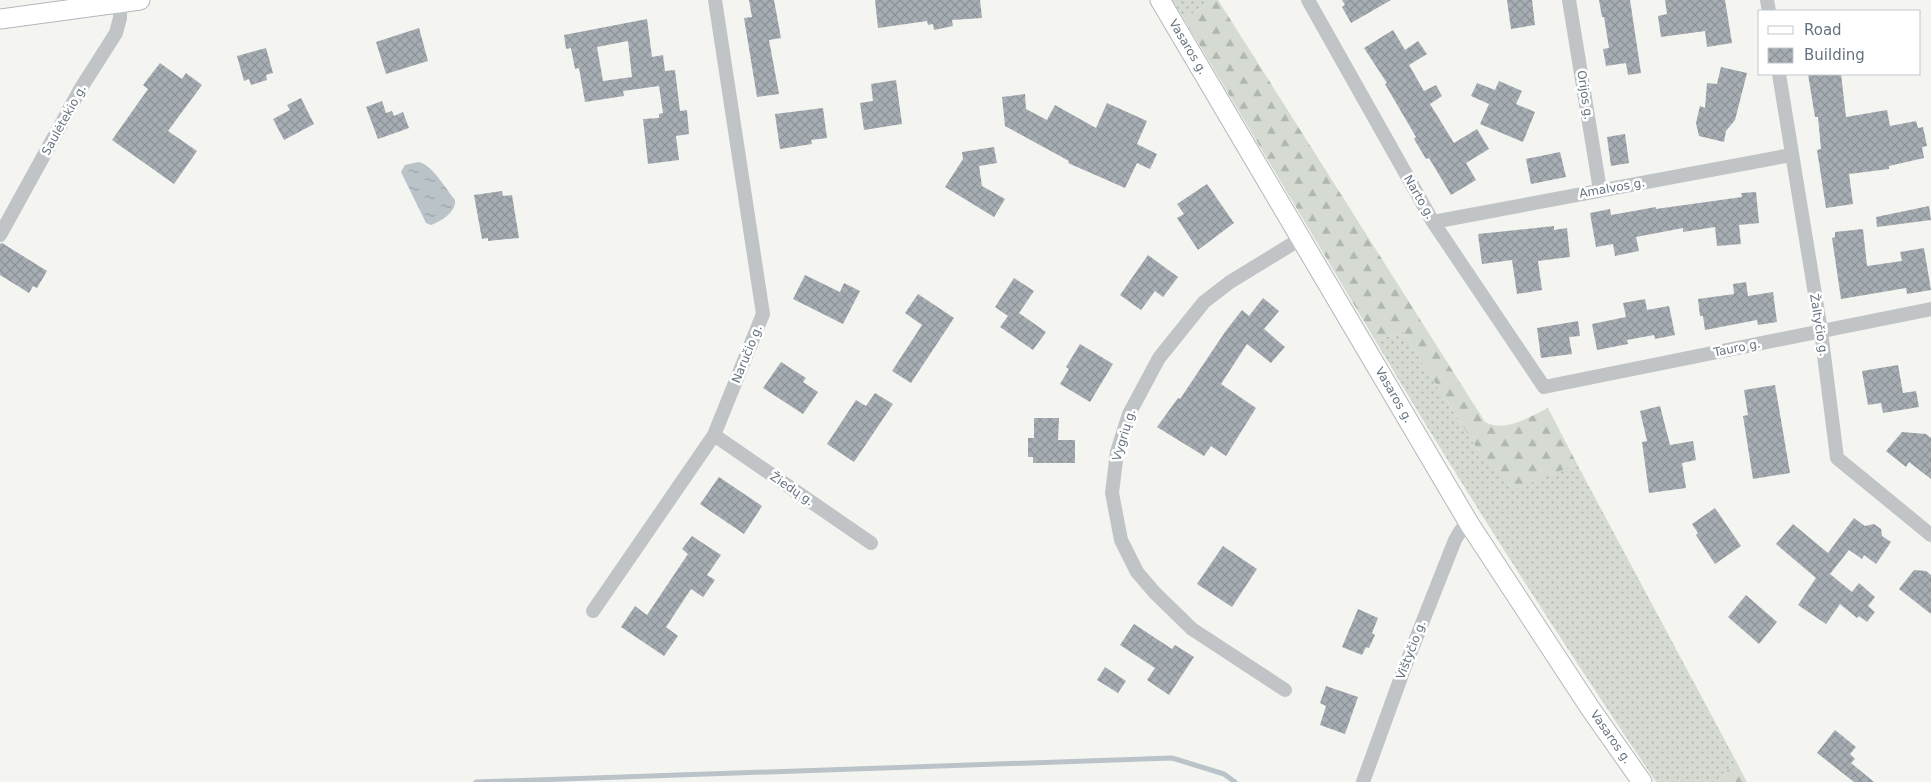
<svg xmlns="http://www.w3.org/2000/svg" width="1931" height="782" font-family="'DejaVu Sans',sans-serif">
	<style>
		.grass { fill: url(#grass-dots) }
		.forest { fill: url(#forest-firs) }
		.water { fill: url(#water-ripples) }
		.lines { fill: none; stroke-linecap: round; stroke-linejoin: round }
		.stream { stroke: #b9c3c8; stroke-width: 5 }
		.building { fill: url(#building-cross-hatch); fill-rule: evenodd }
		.secondary-casing { stroke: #b3b7bb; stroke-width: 21 }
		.street { stroke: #c0c4c7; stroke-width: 14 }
		.secondary { stroke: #fff; stroke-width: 19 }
		.labels { text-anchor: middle; stroke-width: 5; stroke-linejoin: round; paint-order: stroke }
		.street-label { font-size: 12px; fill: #657380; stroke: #fff }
	</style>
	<defs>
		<pattern id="grass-dots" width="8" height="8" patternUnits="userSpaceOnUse" patternTransform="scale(1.25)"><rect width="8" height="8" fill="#d5dbd2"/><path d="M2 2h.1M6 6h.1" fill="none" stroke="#b0b6b0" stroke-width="1.8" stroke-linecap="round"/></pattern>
		<pattern id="forest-firs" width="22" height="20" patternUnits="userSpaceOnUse" patternTransform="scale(1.25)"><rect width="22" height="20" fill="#d5dbd2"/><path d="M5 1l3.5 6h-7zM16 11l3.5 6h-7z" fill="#b0b6b0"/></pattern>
		<pattern id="water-ripples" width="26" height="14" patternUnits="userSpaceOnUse" patternTransform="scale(1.25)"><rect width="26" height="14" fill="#b9c3c8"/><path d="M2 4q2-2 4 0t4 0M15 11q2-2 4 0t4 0" fill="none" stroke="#9aa3a8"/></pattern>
		<pattern id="building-cross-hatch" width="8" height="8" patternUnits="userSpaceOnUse" patternTransform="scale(1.25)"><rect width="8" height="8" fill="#a7aeb3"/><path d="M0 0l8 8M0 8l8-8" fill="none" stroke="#8c9297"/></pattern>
	</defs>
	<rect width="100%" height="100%" fill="#f4f4f1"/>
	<!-- grass -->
	<path class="grass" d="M1172,0H1214L1184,19Z
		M1403,332L1476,447L1514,489L1577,464L1736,761L1716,782H1656C1559,637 1464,491 1375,340Z"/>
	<!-- forest -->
	<path class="forest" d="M1214,0H1218L1485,422C1505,433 1529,417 1548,408L1577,464L1514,490L1476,447L1403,332L1375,340L1184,19Z
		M1736,761L1747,782H1716Z"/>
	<!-- water -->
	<path class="water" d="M418,162C431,163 446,189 455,200C456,212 442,221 431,225L426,223L401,172L405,165Z"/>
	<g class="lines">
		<!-- stream -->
		<path class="stream" d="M476,782L1172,758L1224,774L1235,782"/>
	</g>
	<!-- building -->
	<path class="building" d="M749,0H774L781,38L769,40L779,94L757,97L744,18L752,17Z
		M875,0H980L982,18L952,20L953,26L934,30L933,24L928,25L927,21L878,28Z
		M1342,0H1391L1351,23L1342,7L1345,5Z
		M1507,0H1532L1535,25L1511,29Z
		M1599,0H1630L1641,73L1628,75L1626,63L1606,66L1603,49L1609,48L1604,17H1602Z
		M1665,0H1725L1732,43L1707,47L1705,31L1661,37L1658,16L1667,14Z
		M647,19L652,57L663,55L665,71L675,70L680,111L687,110L689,134L676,136L679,160L648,164L643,119L659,118V114L663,113L659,86L623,91L624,96L585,102L579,68L575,69L571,48L566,49L564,35ZM628,41L632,77L603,81L597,47Z
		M419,28L428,61L386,74L376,42Z
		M1393,30L1405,50L1418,41L1427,54L1409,65L1424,91L1436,85L1442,96L1430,104L1454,143L1477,129L1489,149L1466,163L1476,180L1451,195L1429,158L1426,159L1414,139L1416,137L1385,84L1387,83L1364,48Z
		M266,48L273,73L266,75L267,80L251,85L249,79L244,81L237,56Z
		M160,63L182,79L186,73L202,85L168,131L197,151L174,184L112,140L148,89L143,85Z
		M1721,67L1747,73L1735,120L1726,131L1724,142L1699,136L1696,123L1700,106L1705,108L1707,83L1717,84Z
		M1808,74H1841L1846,117L1887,110L1890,126L1916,121L1918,128L1923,127L1927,146L1922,147L1924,158L1889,166V169L1849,174L1853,204L1826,208L1817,150L1821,149L1818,117H1815Z
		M896,80L902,124L864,130L860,103L873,101L871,84Z
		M1499,81L1522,91L1516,104L1535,112L1523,142L1480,124L1489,104L1471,96L1477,83L1495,90Z
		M1025,94L1026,109L1047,120L1055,105L1096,128L1107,103L1147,121L1137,144L1157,154L1150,169L1137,163L1125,188L1068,163L1069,161L1005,126L1002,97Z
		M301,98L314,124L284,140L273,119L290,110L287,105Z
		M382,101L386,113L392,111L394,116L403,112L409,128L378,139L366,107Z
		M823,108L827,138L811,140L812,144L780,149L775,114Z
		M1625,134L1629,163L1611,166L1607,137Z
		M994,147L997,163L979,166L982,186L1005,199L994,217L945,187L963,159L962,152Z
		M1560,152L1566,177L1531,184L1526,159Z
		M1207,184L1234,223L1198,250L1177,218L1184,214L1177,204Z
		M502,191L503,196L512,195L519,238L488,241V238L482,239L474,195Z
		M1756,192L1759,223L1739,225L1741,244L1717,246L1715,227L1683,232V228L1636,237L1639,251L1615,256L1613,244L1596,247L1590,213L1610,209L1611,215L1656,207V209L1742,197L1741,193Z
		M1929,206L1931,220L1877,227L1876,217Z
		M1554,226V230L1567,228L1570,257L1538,261L1542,290L1517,294L1512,260L1482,264L1478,234Z
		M1863,229L1867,266L1902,261L1900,252L1924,248L1931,290L1907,294L1906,288L1841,299L1832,238L1835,237V232Z
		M2,243L47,271L37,288L33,286L29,293L0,275V244Z
		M1148,255L1178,277L1163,297L1155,291L1141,310L1120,295Z
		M805,275L840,292L844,283L860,291L843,324L793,299Z
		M1014,278L1034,291L1019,313L1046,332L1033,350L1000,327L1008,316L995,307Z
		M1746,282L1748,296L1773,292L1777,322L1758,325L1757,320L1705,330L1703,316H1700L1698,299L1734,294L1733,284Z
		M918,294L954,318L911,383L892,371L922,325L905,313Z
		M1263,298L1279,311L1264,329L1285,347L1271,363L1247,344L1221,384L1256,408L1226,456L1211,446L1204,456L1157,427L1178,398L1180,399L1225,332L1242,310L1249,316Z
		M1645,299L1647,310L1669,306L1675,335L1655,339L1654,335L1627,340L1628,344L1597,350L1592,324L1626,317L1623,303Z
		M1578,321L1580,336L1569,337L1572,354L1541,358L1537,328Z
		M1080,344L1113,364L1090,402L1060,384L1069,369L1066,367Z
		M781,362L806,378L803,382L818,392L803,414L763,388Z
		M1898,365L1903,393L1916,391L1919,407L1883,413L1881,403L1868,405L1862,371Z
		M1775,385L1790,473L1753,479L1743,416L1748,415L1744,390Z
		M875,393L893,404L854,462L827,444L856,400L866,406Z
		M1660,406L1670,445L1693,441L1696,460L1682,463L1686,488L1649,493L1642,442L1647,441L1640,411Z
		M1034,418H1059L1058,440H1075V463H1033V457H1028V438H1034Z
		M1902,432L1926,434L1931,438V479L1909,462L1906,467L1886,451Z
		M719,477L762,506L744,534L700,504Z
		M1715,508L1741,546L1715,564L1696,535L1698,533L1692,524Z
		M1854,518L1865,526L1874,524L1881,529L1882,536L1891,542L1876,564L1864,555L1862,559L1849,550L1830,574L1852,592L1859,583L1875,597L1868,606L1875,612L1867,622L1859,616L1857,618L1840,604L1826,624L1798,605L1816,578L1776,544L1793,524L1828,553Z
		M692,536L721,555L707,575L715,580L703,597L691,589L666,627L678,636L664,656L621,627L635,606L647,615L688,554L682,549Z
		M1223,546L1257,569L1232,607L1197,584Z
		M1914,570L1926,571L1931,575V614L1899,589Z
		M1746,595L1777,622L1759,644L1728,617Z
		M1358,609L1378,618L1372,633L1375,635L1369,648L1366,647L1362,655L1342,647Z
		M1134,624L1172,649L1175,645L1194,657L1169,695L1147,680L1155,668L1120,645Z
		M1105,667L1126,681L1118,693L1097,680Z
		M1326,686L1358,697L1345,734L1320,725L1326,706L1320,703Z
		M1835,730L1856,747L1850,754L1855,759L1851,763L1874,782H1854L1817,753Z"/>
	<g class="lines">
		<defs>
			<path id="secondary" d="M1160,0L1470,525L1590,708L1642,782
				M0,19L140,0"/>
		</defs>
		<!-- secondary casing -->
		<use href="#secondary" class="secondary-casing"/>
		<!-- street -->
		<path class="street" d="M1308,0L1433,222L1544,387L1931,309
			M1569,0L1600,190
			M1767,0L1769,11
			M1779,74L1821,331L1837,458L1931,535
			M1433,222L1791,155
			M0,235L81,88L116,33L120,18V3
			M714,435L871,543
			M593,611L714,435L763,314L715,0
			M1285,690L1192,629L1155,593L1137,572L1121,540L1112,493L1117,452L1129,414L1159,358L1204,302L1230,282L1302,238
			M1363,782L1404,669L1455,540L1461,530L1470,525"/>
		<!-- secondary -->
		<use href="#secondary" class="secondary"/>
	</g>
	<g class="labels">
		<!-- street labels -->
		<g class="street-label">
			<text transform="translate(1188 47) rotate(59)" y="4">Vasaros g.</text>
			<text transform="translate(1585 95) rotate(81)" y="4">Orijos g.</text>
			<text transform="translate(64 120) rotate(-61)" y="4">Saulėtekio g.</text>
			<text transform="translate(1612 188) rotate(-10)" y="4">Amalvos g.</text>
			<text transform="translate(1419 197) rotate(60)" y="4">Narto g.</text>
			<text transform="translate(1819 325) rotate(81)" y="4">Žaltyčio g.</text>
			<text transform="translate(1737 348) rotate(-11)" y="4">Tauro g.</text>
			<text transform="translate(747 354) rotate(-68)" y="4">Naručio g.</text>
			<text transform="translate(1394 395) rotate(60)" y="4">Vasaros g.</text>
			<text transform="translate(1124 435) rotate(-73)" y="4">Vygrių g.</text>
			<text transform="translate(792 489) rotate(34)" y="4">Žiedų g.</text>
			<text transform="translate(1411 650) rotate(-69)" y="4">Vištyčio g.</text>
			<text transform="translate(1611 737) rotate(55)" y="4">Vasaros g.</text>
		</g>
	</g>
	<!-- legend -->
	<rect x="1758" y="10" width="162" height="65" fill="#ffffff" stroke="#c1c7cc"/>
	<rect x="1768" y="26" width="25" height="8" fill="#ffffff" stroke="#c1c7cc"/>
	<text x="1804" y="35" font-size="15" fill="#657380">Road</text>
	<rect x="1768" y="48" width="25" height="15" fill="url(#building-cross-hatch)" stroke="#c1c7cc"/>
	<text x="1804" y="60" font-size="15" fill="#657380">Building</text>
</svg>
